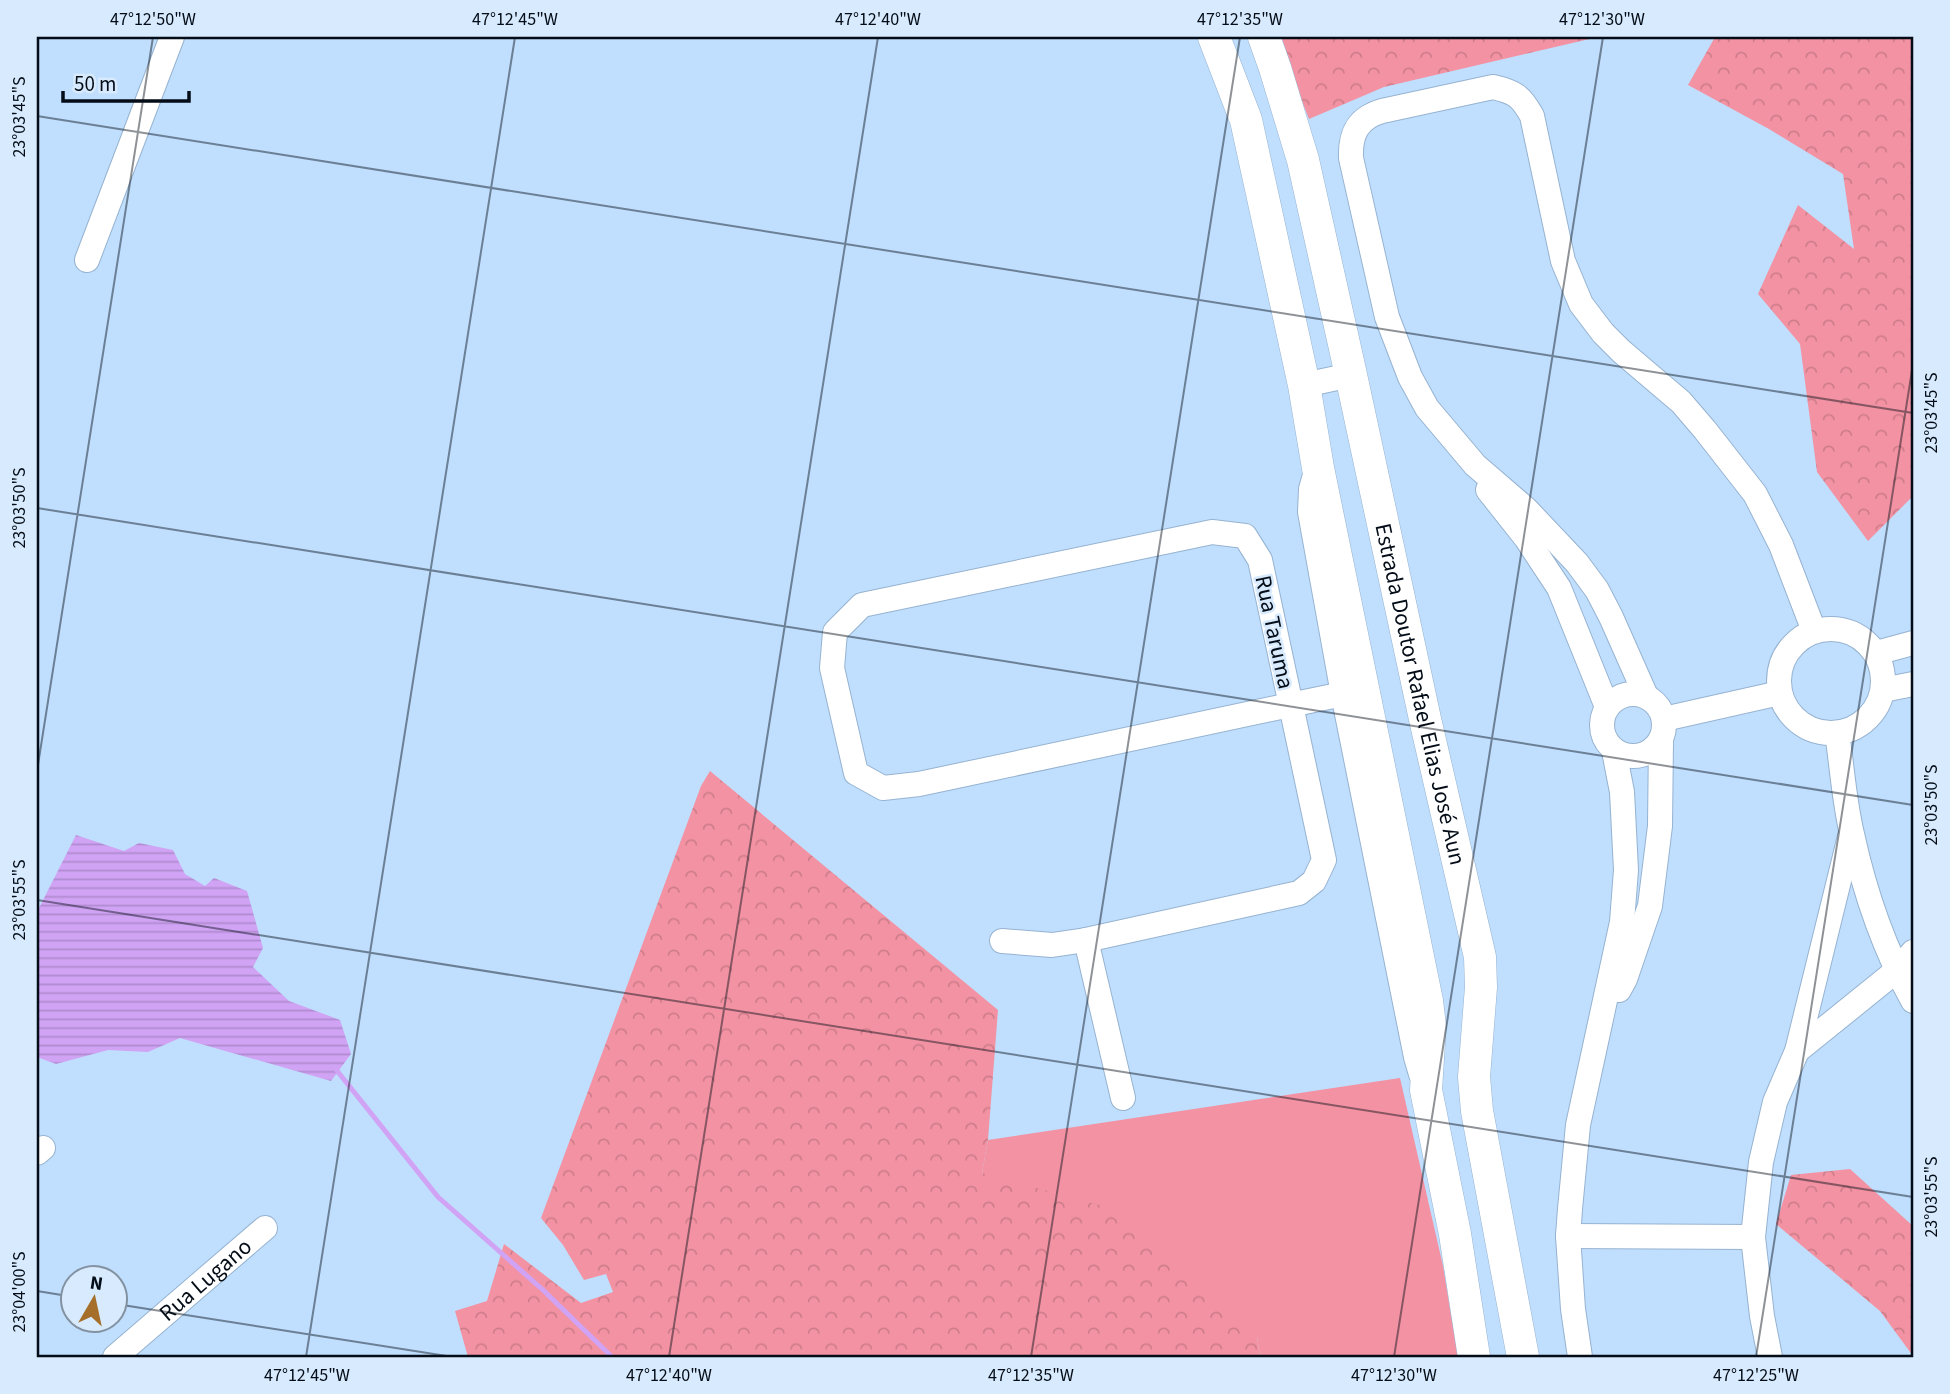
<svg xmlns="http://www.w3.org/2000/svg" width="1950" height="1394" font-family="'Source Sans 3',sans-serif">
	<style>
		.grass { fill: #f392a2 }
		.forest { fill: url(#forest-crowns) }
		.water { fill: url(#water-rules) }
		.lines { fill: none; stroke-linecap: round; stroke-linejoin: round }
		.stream { stroke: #d0a3f4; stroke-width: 5 }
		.minor-casing { stroke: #96b3d1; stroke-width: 26 }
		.major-casing { stroke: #96b3d1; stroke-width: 33 }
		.minor { stroke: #fff; stroke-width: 24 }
		.major { stroke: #fff; stroke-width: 32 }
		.ticks { fill: none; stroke: #040d17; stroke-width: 2; stroke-opacity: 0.45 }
		.labels { text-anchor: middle; stroke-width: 5; stroke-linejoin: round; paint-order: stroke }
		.street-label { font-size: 23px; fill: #040d17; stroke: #d8eafd }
		.neatline { fill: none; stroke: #040d17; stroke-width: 2.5 }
		.ticks-label { font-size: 18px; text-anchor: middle; fill: #040d17 }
	</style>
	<defs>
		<pattern id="forest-crowns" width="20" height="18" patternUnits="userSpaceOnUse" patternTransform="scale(1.75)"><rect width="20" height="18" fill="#f392a2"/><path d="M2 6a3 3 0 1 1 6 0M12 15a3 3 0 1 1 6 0" fill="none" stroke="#cf7d8b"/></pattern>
		<pattern id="water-rules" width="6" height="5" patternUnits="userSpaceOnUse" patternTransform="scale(1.75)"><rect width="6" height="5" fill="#d0a3f4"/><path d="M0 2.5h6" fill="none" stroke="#b18bd0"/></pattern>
	</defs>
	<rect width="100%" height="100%" fill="#c0defd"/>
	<!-- grass -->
	<path class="grass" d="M1400,1078L1443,1266L1458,1357H1260L1257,1336L982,1173L988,1140Z"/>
	<!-- forest -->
	<path class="forest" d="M1277,37H1598L1384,87L1309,119Z
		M1715,37H1913V496L1868,541L1817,472L1800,344L1758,294L1798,205L1854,249L1843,174L1769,129L1688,85Z
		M710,771L998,1010L988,1140L982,1173L1099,1205L1257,1336L1260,1357H468L455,1311L487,1301L504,1244L581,1303L613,1292L606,1274L584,1280L563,1245L541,1218L701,786Z
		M1850,1169L1913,1226V1356L1880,1311L1776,1224L1791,1175Z"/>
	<!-- water -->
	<path class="water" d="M76,835L124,851L139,843L173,850L185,874L205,886L214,878L247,891L263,948L253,967L289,1001L340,1020L351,1054L331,1081L180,1038L148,1052L108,1050L56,1064L37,1057V912Z"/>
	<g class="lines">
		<!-- stream -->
		<path class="stream" d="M334,1067L438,1197L543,1290L612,1357"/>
		<defs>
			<g id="minor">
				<path d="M87,260L172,37"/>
				<path d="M1304,385L1351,375"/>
				<path d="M1315,475L1311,489L1310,512L1343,694L1416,1057L1421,1074"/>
				<path d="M1488,490L1526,538L1559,588L1607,707"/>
				<circle cx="1831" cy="681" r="52"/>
				<path d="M1876,653L1913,643"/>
				<path d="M1883,690L1913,684"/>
				<circle cx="1633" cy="725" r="31"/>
				<path d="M1646,696L1611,617L1597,590L1577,563L1526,509L1475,465L1427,408L1410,377L1387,317L1351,158C1350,133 1358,118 1382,111L1493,87C1515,92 1521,96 1532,116L1563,261L1581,304L1603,333L1621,351L1681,402L1705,430L1755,494L1781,545L1814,631"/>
				<path d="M1664,719L1780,693"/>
				<path d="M1837,733C1842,766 1844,801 1852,834C1865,894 1883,947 1913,1001"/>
				<path d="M1086,940L1123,1098"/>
				<path d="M1002,941L1052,945L1086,940L1299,893L1314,881L1324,860L1260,560L1245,536L1212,532L862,605L835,632L832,668L856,773L883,788L919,784L1290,705L1343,694"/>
				<path d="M1619,990L1625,979L1650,906L1660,826L1661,741"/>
				<path d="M1797,1051L1896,971L1913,952"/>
				<path d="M37,1153L43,1148"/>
				<path d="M1568,1236L1753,1237"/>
				<path id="s1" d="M115,1357L265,1228"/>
				<path d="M1580,1357L1573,1309L1568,1236L1570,1209L1578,1125L1622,922L1626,870L1622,792L1614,751"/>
				<path d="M1770,1357L1762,1316L1753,1237L1761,1162L1775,1102L1797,1051L1851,832"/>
			</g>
			<g id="major">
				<path d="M1214,37L1246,120L1304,385L1318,468L1427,1001L1430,1026L1426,1090L1455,1234L1474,1357"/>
				<path id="s2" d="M1264,37L1275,68L1303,160L1351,375L1425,719L1480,957L1481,987L1474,1077L1477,1111L1523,1357"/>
			</g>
		</defs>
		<!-- minor casing -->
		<use href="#minor" class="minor-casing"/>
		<!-- major casing -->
		<use href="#major" class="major-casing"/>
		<!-- minor -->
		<use href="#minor" class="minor"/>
		<!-- major -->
		<use href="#major" class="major"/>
	</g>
	<!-- ticks -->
	<path class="ticks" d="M37,116L1913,413M37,508L1913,805M37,771L153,37M37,900L1913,1197M37,1291L74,1297M116,1304L453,1357M306,1357L515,37M669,1357L878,37M1031,1357L1240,37M1394,1357L1603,37M1756,1357L1913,364"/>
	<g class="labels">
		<!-- street labels -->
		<g class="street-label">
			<text transform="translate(1275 632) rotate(78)" y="8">Rua Taruma</text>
			<text dy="8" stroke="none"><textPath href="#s2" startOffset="676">Estrada Doutor Rafael Elias José Aun</textPath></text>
			<text dy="8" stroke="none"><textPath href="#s1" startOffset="119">Rua Lugano</textPath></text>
		</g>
	</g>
	<!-- border -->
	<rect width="1950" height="1394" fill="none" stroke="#d8eafd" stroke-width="77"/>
	<!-- north arrow -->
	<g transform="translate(94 1299) rotate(9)"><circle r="33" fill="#d8eafd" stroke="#8392a1" stroke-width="2"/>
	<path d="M0-5L12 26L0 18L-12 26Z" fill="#a56f29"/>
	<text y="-10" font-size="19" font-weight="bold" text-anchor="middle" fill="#040d17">N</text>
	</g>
	<!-- scale -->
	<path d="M63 91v10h126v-10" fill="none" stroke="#040d17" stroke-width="3.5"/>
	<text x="74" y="91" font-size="21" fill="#040d17" stroke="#d8eafd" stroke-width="5" paint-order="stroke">50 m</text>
	<rect x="38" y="38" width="1874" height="1318" class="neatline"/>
	<g class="ticks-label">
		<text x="153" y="25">47°12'50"W</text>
		<text x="515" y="25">47°12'45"W</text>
		<text x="878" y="25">47°12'40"W</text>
		<text x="1240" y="25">47°12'35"W</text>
		<text x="1602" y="25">47°12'30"W</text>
		<text transform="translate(19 117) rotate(-90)" y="6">23°03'45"S</text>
		<text transform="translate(1931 413) rotate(-90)" y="6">23°03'45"S</text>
		<text transform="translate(19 508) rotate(-90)" y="6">23°03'50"S</text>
		<text transform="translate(1931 805) rotate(-90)" y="6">23°03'50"S</text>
		<text transform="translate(19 900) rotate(-90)" y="6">23°03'55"S</text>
		<text transform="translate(1931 1197) rotate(-90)" y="6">23°03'55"S</text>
		<text transform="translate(19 1292) rotate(-90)" y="6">23°04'00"S</text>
		<text x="307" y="1381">47°12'45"W</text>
		<text x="669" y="1381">47°12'40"W</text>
		<text x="1031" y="1381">47°12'35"W</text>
		<text x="1394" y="1381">47°12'30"W</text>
		<text x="1756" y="1381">47°12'25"W</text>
	</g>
</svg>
